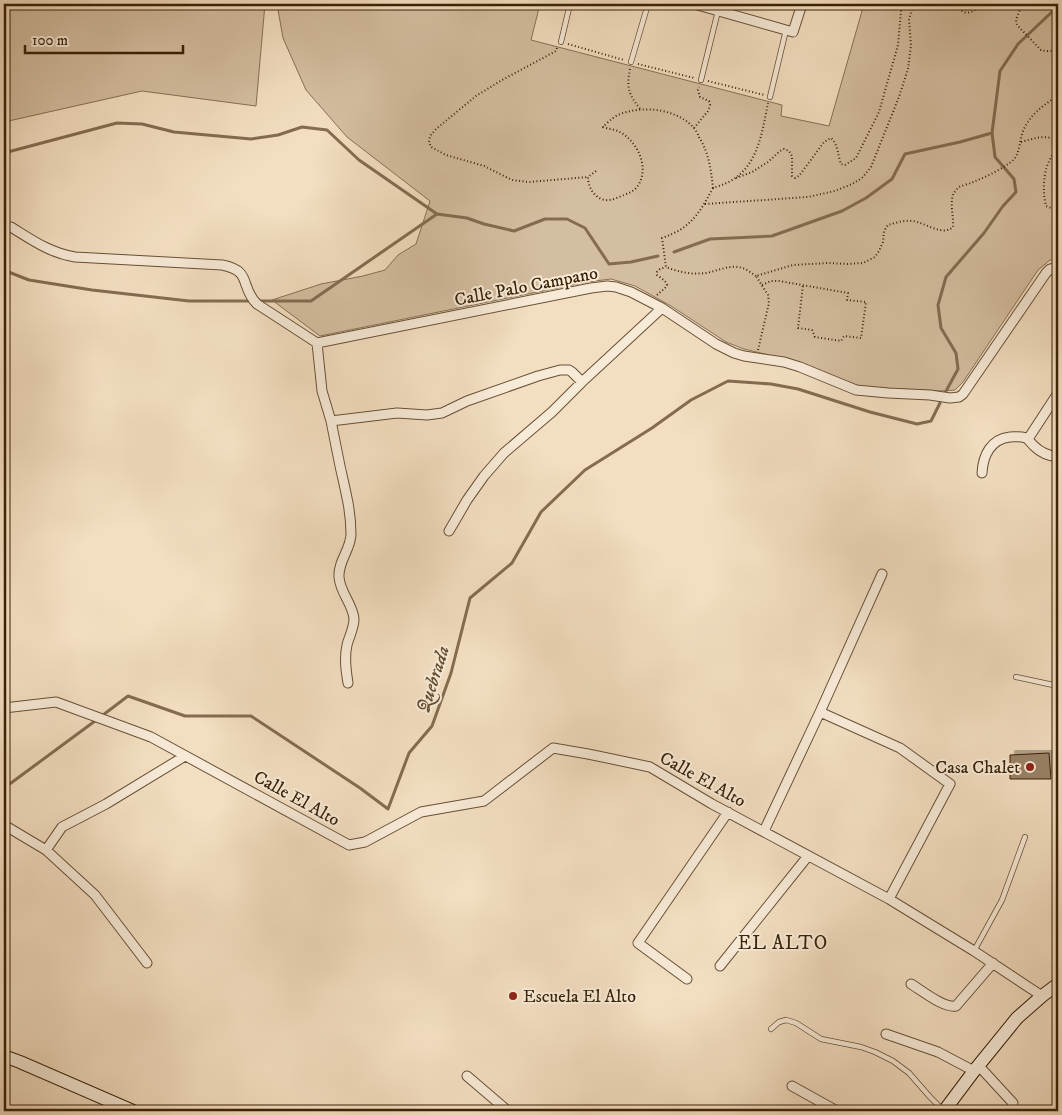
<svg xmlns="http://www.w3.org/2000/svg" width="1062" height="1115" font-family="'IM FELL DW Pica',serif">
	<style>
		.green { fill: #d4bea1; stroke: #877054 }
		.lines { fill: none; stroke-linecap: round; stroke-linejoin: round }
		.stream { stroke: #836c50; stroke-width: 3 }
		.building { fill: #9a8367; stroke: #3a2106; filter: url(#shadow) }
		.service-casing { stroke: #685035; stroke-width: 6 }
		.minor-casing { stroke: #685035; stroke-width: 11 }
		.secondary-casing { stroke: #3a2106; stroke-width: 14 }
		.path { stroke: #3a2106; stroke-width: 2; stroke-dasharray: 1 2.5; stroke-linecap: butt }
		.service { stroke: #f7ead7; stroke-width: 4.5 }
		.minor { stroke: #f7ead7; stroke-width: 9 }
		.secondary { stroke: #f7ead7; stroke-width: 12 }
		.poi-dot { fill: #8f2418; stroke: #f7ead7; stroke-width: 2 }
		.labels { text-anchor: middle; stroke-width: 4; stroke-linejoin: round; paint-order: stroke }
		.street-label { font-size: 18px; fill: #3a2106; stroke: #f7ead7 }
		.poi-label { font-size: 18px; fill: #3a2106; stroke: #f7ead7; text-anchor: end }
		.water-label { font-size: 19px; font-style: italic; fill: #654d31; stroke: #f7ead7 }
		.neighbourhood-label { font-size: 19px; letter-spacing: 1px; fill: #3a2106; stroke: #f7ead7 }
	</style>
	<defs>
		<filter id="shadow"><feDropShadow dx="4.5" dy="-4.5" stdDeviation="0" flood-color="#0004"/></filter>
	</defs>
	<rect width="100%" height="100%" fill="#f3dec1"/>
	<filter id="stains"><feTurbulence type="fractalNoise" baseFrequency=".004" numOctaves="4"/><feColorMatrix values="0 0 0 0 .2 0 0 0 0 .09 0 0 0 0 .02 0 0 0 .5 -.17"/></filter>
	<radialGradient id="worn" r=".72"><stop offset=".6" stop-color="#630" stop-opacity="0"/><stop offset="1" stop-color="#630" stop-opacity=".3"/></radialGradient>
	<!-- green -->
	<path class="green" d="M4,4H265L256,106L142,91L4,122Z
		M277,4H540L531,40L782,105L781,116L829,126L864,4H1058V260H1050L1038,270L963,382L955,390L941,391L863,387L848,382L802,363L744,349L726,342L671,306L635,286L611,279L587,282L320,336L272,300L321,284L363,276L385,270L398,255L416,244L430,201L347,137L306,90L283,38Z"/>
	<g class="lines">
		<!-- stream -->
		<path class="stream" d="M4,153L117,123L142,124L174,132L251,139L278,135L302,127L327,130L359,160L437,214L467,218L484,224L514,231L545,219H567L585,228L609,264L631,262L658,256
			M674,252L710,239L772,236L842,211L866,198L892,179L905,154L960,142L992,133
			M6,271L29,280L92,290L189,301H250
			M260,301H311L437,214
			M945,393L958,369L956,353L941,328L938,305L946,277L984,233L1003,206L1016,192L1014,179L995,157L992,133L1000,71L1018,44L1054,10L1058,9
			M103,715L128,696L185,716H251L360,788L388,809L409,753L432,726L451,673L470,598L512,563L541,512L585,470L652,428L691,400L728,381L771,384L798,389L870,412L917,424L931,421L940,403
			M4,786L11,783L95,721"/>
	</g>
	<!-- building -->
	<path class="building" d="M1049,753L1051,779H1010V755Z"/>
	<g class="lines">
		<defs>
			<path id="service" d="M561,42L570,4
				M631,62L648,4
				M701,80L718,11
				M770,97L786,30
				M1016,677L1058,686
				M1056,761L1058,756
				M974,951L1002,900L1025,837
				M771,1029L779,1022L786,1020L796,1023L821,1039L861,1047L875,1052L893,1061L909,1073L930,1097L943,1110"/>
			<path id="minor" d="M694,4L793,32L802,4
				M11,227C32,240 50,253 75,257L222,265C253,271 239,286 257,304L317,343L591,288L607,286L616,287L631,292L662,308L716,344L734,353L744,356L784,362L800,367L856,390L888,393L930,395L950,398L959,397L963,394L1046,273L1050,269L1058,267
				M317,343L322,391L331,421L397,413L427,415L442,413L467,401L538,376L560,370H569L572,372L582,382
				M331,421C334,436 337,451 340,466C345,489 351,510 351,534C351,549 338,561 339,577C340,593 353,604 354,619C354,628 349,637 347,645C344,658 346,671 348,683
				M1028,439L1058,393
				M982,473C983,455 991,439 1010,437C1016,437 1020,436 1026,438C1029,440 1031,443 1034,446C1041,453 1049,456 1058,457
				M449,531L467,500L484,476L504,453L552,412L582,382L662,308
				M4,708L56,702L151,737L349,845L365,842L421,812L484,801L553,748L588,754L650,767L712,804L889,899L974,951L1042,996
				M820,712L900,748L950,784L889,899
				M4,825L46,850L62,827L106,804L185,756
				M764,831L820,712L882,574
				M46,850L95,895L147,963
				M720,966L808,856
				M687,979L638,943L728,812
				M911,984C923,991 943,1008 956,1006L993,963
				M886,1034L938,1052L974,1071
				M978,1065L1013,1103
				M467,1076L508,1111
				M792,1086L837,1111"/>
			<path id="secondary" d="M4,1056L20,1062L133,1111
				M944,1111L974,1071L1017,1018L1042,996L1058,984"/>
		</defs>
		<!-- service casing -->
		<use href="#service" class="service-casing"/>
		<!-- minor casing -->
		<use href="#minor" class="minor-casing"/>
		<!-- secondary casing -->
		<use href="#secondary" class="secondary-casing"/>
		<!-- path -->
		<path class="path" d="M959,4C962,20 976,10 984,4
			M1022,4L1016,20L1017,25L1041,50L1045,51H1058
			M568,44L624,60
			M557,48L556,51L502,80L476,96L436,129L430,136L429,142L431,147L446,155L484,166L512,180L529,182L588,177
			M638,64L694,78
			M630,69C626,88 629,95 641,110
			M708,81L764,95
			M694,128L708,111L710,105L709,101L700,97L698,90L699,87
			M1021,142C1033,139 1044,134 1056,140L1057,144C1055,151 1050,158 1047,166C1043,179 1043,193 1046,206L1051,208L1058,205
			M596,171L588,177C588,187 594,198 605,200C612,201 618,197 624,195C629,193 634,191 637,187C651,168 637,140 618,131C613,129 608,129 603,127C607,123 612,118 618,115C641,105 675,108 693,127C696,130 698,134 699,137C709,153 711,170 713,188C722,185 731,182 738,176C759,159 763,128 768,103
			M736,178L752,172L768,162L780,151L784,149L789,151L792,156V176L795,178L799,176L824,142L831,138C838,144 838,156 841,164L845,165L856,158L879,112L898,45L901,11L903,4
			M713,188C699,214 691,228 662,238L666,267C679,272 692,275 706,273C718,271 730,264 742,268C747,269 751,273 756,276
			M705,204L808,197L835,191L852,184L862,178L871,167L899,97L908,69L911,45L909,19L912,10L917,4
			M762,285L771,281H779L848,293L847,300L866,302L861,338L844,336L841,341L815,337L812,330L798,328L803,285
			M657,295L665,288L667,285L665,281L657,275V272L660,269L666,267
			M758,350L769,303L768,295L756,276L793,265L828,263L848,264L863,263L875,257L879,251L883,242L884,231L888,225C895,223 904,220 912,221C925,222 942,237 953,227C954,217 949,201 954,193C955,191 957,189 959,187C963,185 969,184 973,182C986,177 1000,170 1011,162C1020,155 1019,144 1022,134C1028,116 1043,105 1058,96"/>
		<!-- service -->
		<use href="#service" class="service"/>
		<!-- minor -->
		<use href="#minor" class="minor"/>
		<!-- secondary -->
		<use href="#secondary" class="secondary"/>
	</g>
	<!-- markers -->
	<g class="poi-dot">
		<circle cx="1030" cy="767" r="5"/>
		<circle cx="513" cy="996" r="5"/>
	</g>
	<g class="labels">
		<!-- street labels -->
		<g class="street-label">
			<text transform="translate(526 286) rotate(-11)" y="6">Calle Palo Campano</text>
			<text transform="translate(703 779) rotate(29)" y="6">Calle El Alto</text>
			<text transform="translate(297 798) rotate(29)" y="6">Calle El Alto</text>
		</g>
		<!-- poi labels -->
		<g class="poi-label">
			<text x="1020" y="773">Casa Chalet</text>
			<text x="523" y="1002" text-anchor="start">Escuela El Alto</text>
		</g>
		<!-- water labels -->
		<g class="water-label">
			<text transform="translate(432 679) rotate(-72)" y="7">Quebrada</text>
		</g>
		<!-- neighbourhood labels -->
		<g class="neighbourhood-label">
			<text x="783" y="949">EL ALTO</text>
		</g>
	</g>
	<!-- margin -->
	<rect width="1062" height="1115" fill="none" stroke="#f3dec1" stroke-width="20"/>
	<rect x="5" y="5" width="1052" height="1105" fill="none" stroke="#3a2106" stroke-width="2.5"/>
	<rect x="10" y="10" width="1042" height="1095" fill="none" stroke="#3a2106"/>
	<!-- scale -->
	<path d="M25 45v8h158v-8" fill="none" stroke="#3a2106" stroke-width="2.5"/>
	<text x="32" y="45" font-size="15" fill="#3a2106" stroke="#f7ead7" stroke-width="4" paint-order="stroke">100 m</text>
	<rect width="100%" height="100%" filter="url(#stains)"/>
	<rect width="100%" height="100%" fill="url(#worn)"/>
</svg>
